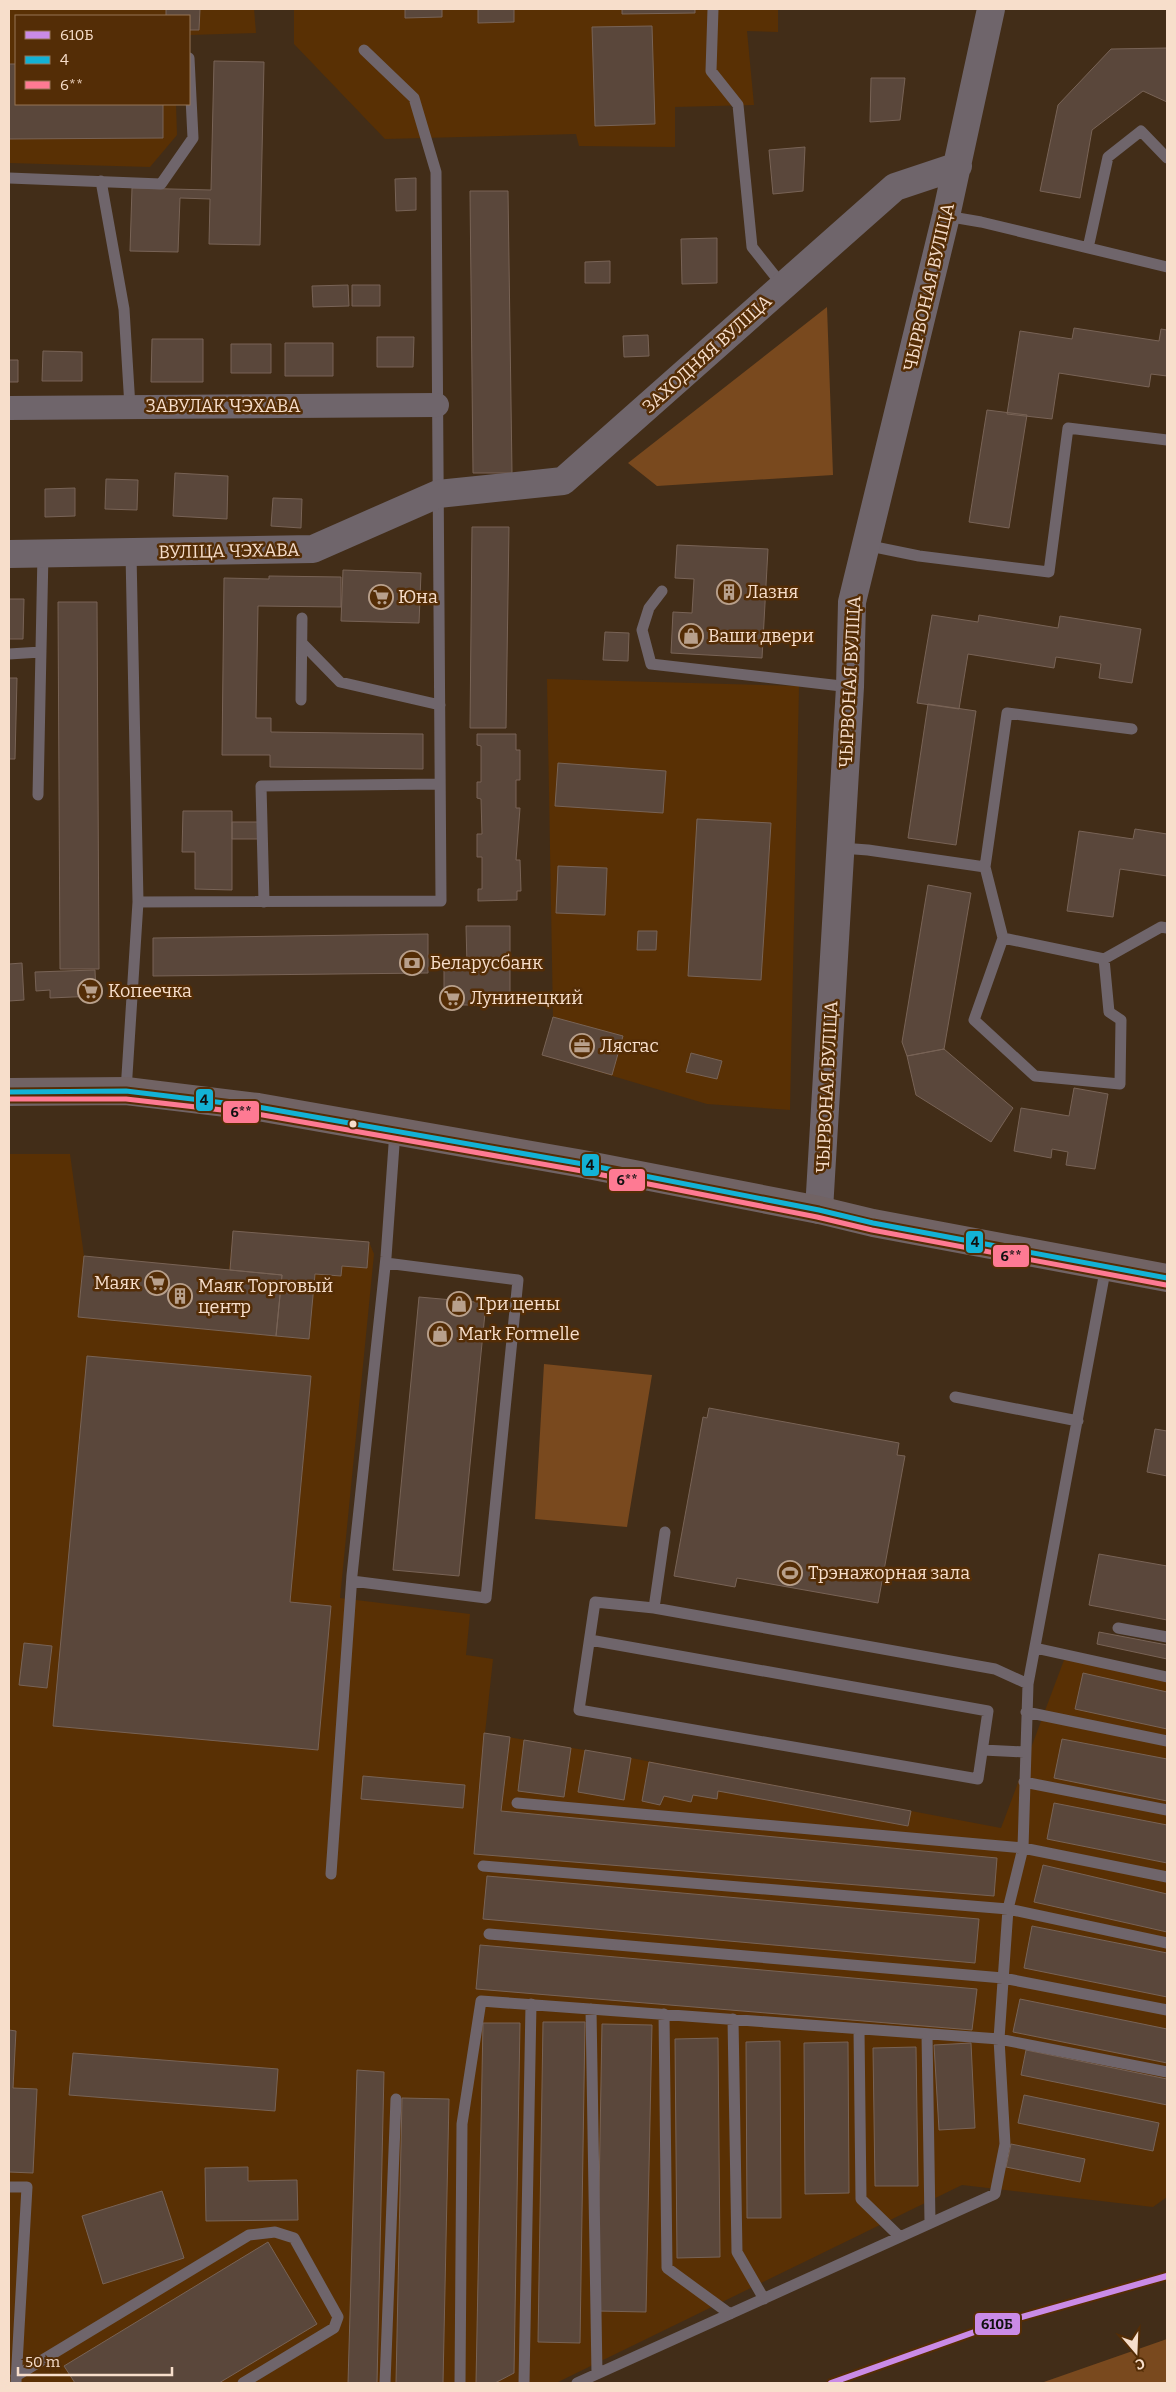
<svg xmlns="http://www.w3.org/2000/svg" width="1176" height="2392" font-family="Bitter,serif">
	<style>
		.built { fill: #593004 }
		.green { fill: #79491e }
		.building { fill: #5a473b; stroke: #786356 }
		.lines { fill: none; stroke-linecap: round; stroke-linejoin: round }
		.service { stroke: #6f656b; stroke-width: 11 }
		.minor { stroke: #6f656b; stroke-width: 24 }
		.tertiary { stroke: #6f656b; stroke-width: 28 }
		.primary { stroke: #716364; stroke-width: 28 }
		.bus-1-casing { stroke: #542d06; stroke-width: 9 }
		.bus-2-casing { stroke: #542d06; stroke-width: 9 }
		.bus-1 { stroke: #13b2d5; stroke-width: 5 }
		.bus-2 { stroke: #fe7a93; stroke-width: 5 }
		.rail-1-casing { stroke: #542d06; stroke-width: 10 }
		.rail-1 { stroke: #ca8be6; stroke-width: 6 }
		.bus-dot { fill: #f7decb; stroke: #542d06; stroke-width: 2 }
		.labels { text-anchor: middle; stroke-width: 5; stroke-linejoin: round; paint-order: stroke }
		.street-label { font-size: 18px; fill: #f7decb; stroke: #542d06 }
		.poi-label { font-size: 18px; fill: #f7decb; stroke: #542d06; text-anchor: start }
		.line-badge { stroke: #542d06; stroke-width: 2 }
		.pale-badge-label { font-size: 14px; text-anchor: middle; font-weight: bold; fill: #111 }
	</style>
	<rect width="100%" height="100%" fill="#422d18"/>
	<!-- built -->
	<path class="built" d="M9,9H254L256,33L189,35V16H16V104H176L177,135L150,167L9,163Z
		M294,9H778V32L747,31L754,105L675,107V147L579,146L576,134L385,139L294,44Z
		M547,679L799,686L790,1110L707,1104L542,1055L553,1017Z
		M9,1154H70L84,1256L229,1270L233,1231L369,1242L374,1254L340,1598L470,1614L466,1655L493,1659L485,1733L631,1758L1001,1828L1067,1652L1167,1678V2197L1153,2207L962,2185L556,2383H9Z"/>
	<!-- green -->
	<path class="green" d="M827,307L833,475L657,486L628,463Z
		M544,1364L652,1375L627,1527L535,1519Z
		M1167,2339V2383H1041Z"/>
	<!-- building -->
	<path class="building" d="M166,9H200L199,30H189V16H166Z
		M405,9H442V17L405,18Z
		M478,9H514V22L478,23Z
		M622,9H695V13L622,14Z
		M652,26L655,124L595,126L592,27Z
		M1167,48V102L1143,91L1092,130L1080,198L1040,191L1058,105L1111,49Z
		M214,61L264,62L260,245L209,244L210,199L180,198L178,252L130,251L132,188L211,190Z
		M9,64H16V104H163V138L9,139Z
		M871,78H905L900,120L870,122Z
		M805,147L803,191L773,194L769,150Z
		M416,178V210L396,211L395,179Z
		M470,191H508L512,473H473Z
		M717,238V283L682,284L681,239Z
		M610,261V283H585V262Z
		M348,285L349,306L313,307L312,286Z
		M352,285H380V306H352Z
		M1074,328L1159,341L1161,329L1167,330V376L1151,374L1149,387L1059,373L1052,419L1007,414L1020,331L1072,339Z
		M648,335L649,356L624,357L623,336Z
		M377,337H414L413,367H377Z
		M152,339H203V382H151Z
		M285,343H333V376H285Z
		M231,344H271V373H231Z
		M43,351L82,352V381H42Z
		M9,360H18V382H9Z
		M987,410L1027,415L1009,528L969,522Z
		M175,473L228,476L227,519L173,516Z
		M106,479L138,480L137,510L105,509Z
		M75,488V516L45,517V489Z
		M273,498L302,499L301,528L271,526Z
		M472,527H509L506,728H470Z
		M677,545L768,549L762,658L671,653L673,612L692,613L694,579L675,578Z
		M343,570L421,573L419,623L341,621Z
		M269,576L341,577V607L258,606L256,718H271V732L423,734V769L270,767V755H222L224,578L269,579Z
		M9,599H24L23,639H9Z
		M58,602H97L99,969H60Z
		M932,615L978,622L979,615L1058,628L1060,616L1141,629L1132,683L1099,678L1101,664L1056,657L1054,668L968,654L959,709L917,703Z
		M605,632L629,633L628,661L603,660Z
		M9,678H17L15,759H9Z
		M928,704L976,711L956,845L908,838Z
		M477,734H516V750H520V780H516V808H520L516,860H520L521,891H517V900L478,901V889H482V857H477V834H482L481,799L477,798V782H481V746L477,745Z
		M558,763L666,771L663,813L555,806Z
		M183,811H232V890L195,889V852H182Z
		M697,819L771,823L761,980L688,976Z
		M232,822H258V839H232Z
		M1135,829L1167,834V876L1120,869L1113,917L1067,911L1079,831L1133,839Z
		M558,866L607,868L605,915L556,913Z
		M928,885L971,893L944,1049L907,1056L902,1042Z
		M466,926H510V1005H444V965H467Z
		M638,931H657L656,950H637Z
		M428,934V973L153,976V938Z
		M22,963L24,1000L9,1001V964Z
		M95,970L96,996L50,998V990L36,991L35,972Z
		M553,1017L623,1036L612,1075L542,1055Z
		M944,1049L1013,1108L991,1142L916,1095L907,1056Z
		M691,1053L722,1061L717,1079L686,1072Z
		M1074,1088L1108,1094L1095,1169L1066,1165L1068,1152L1052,1149L1051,1158L1014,1151L1021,1108L1069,1116Z
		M233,1231L369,1242L367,1268L342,1266L341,1276L315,1274L309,1339L276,1336L282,1275L230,1270Z
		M84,1256L282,1275L276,1336L78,1317Z
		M419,1297L486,1303L459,1576L393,1570Z
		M87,1356L311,1376L290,1602L331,1606L318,1750L53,1726Z
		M709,1408L899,1443L897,1455L905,1456L878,1603L737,1578L735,1587L674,1576L703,1417L707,1418Z
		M1155,1429L1167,1431V1476L1147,1472Z
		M1099,1554L1167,1566V1620L1089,1605Z
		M1099,1632L1167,1645V1659L1097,1644Z
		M24,1643L52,1646L47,1688L19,1685Z
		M1083,1673L1167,1692V1729L1075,1709Z
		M484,1733L510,1737L501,1811L997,1858L994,1896L474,1854Z
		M1062,1739L1167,1759V1801L1054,1778Z
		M524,1740L571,1748L564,1797L518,1791Z
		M585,1750L631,1758L624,1800L578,1792Z
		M649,1762L911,1811L908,1826L718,1791L717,1799L693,1795L691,1802L664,1796L660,1805L642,1801Z
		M363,1776L465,1785L463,1808L361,1799Z
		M1054,1803L1167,1825V1863L1047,1839Z
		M1043,1865L1167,1894V1932L1034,1902Z
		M487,1876L979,1919L975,1963L483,1919Z
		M1032,1926L1167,1953V1997L1024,1968Z
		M480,1945L977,1989L972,2030L476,1989Z
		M1020,1999L1167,2029V2063L1013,2032Z
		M543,2022H585L580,2343L538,2342Z
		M483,2023H520L514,2373L495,2383H476Z
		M602,2024L652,2025L646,2312L597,2311Z
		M9,2030L16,2031L13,2088L37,2089L33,2173L9,2172Z
		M718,2038L720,2257L677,2258L675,2039Z
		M780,2041L781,2218H747L746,2042Z
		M848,2042L849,2193L805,2194L804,2043Z
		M971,2043L975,2128L939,2130L934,2045Z
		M916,2047L918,2186H875L873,2048Z
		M1026,2050L1167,2079V2105L1021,2075Z
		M73,2053L278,2069L275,2111L69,2095Z
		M357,2070L384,2072L377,2383H348Z
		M1024,2095L1159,2123L1153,2151L1018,2123Z
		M402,2098L449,2099L443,2383H396Z
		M1011,2144L1085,2159L1080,2182L1006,2167Z
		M248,2167V2181L297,2180L298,2220L206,2221L205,2168Z
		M162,2191L184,2258L103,2284L82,2216Z
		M268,2242L317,2324L219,2383H75L64,2366Z"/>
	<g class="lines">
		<!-- service -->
		<path class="service" d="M713,9L711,71L738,105L752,247L783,286
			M9,178L161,184L193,138L189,58
			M101,181L124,309L130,407
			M946,216L981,222L1167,267
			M1088,248L1108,157L1141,131L1167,158
			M865,545L919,556L1049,572L1068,428L1167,440
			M662,591L649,608L642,630L651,664L850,687
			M302,643L340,682L440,705
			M9,654L41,652
			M301,700L302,618
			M38,795L43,553
			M841,848L868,850L985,867L1007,713L1132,729
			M985,867L1003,938L974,1020L1035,1076L1120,1084L1121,1020L1109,1012L1104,959
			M138,902L441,901L436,172L414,98L364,50
			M264,902L261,786L440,784
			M1003,938L1104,959L1161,927L1167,928
			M126,1091L138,902L131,553
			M955,1397L1078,1421
			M352,1581L486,1598L518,1280L386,1263
			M654,1608L665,1532
			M1118,1628L1167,1637
			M590,1640L988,1711L978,1779L579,1710L595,1602L654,1608L995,1669L1028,1684
			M1035,1648L1167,1677
			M1026,1712L1167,1741
			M983,1750L1024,1752
			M1024,1782L1167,1810
			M517,1803L1023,1848L1167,1877
			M483,1866L1008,1909L1167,1943
			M331,1874L352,1575L386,1257L395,1131
			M489,1934L1003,1978L1167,2010
			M591,2009L597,2374
			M664,2014L667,2268L730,2314
			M733,2019L737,2252L764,2299
			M859,2029L861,2199L900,2237
			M927,2034L930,2223
			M9,2187H27L16,2382
			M16,2376L249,2235L275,2232L294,2238L338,2317L334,2328L243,2383
			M385,2383L396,2099
			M460,2383L462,2124L481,2001L999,2039L1167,2072
			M524,2383L531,2004
			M577,2383L995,2194L1005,2144L999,2039L1008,1909L1023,1848L1028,1684L1106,1266"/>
		<!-- minor -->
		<path class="minor" d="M9,408L437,405"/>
		<!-- tertiary -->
		<path class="tertiary" d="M9,554L313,549L438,494L563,481L895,187L958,166
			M819,1210L850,687L852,602L946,216L991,9"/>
		<!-- primary -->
		<path class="primary" d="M9,1092L126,1091L258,1107L583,1164L819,1210L873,1223L1167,1278"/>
		<defs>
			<path id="bus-1" d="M9,1092L126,1091L258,1107L583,1164L819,1210L873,1223L1167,1278"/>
			<path id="bus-2" d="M9,1099H126L257,1114L582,1171L817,1217L872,1230L1166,1285"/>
		</defs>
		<!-- bus-1 casing -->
		<use href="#bus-1" class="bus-1-casing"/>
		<!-- bus-2 casing -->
		<use href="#bus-2" class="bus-2-casing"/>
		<!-- bus-1 -->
		<use href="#bus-1" class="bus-1"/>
		<!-- bus-2 -->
		<use href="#bus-2" class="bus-2"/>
		<defs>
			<path id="rail-1" d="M831,2383L997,2324L1167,2276"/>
		</defs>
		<!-- rail-1 casing -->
		<use href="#rail-1" class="rail-1-casing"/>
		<!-- rail-1 -->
		<use href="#rail-1" class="rail-1"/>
	</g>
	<!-- icons -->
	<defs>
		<symbol id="building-ring" viewBox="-11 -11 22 22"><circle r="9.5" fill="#542d06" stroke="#b8a08c" stroke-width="1.5"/><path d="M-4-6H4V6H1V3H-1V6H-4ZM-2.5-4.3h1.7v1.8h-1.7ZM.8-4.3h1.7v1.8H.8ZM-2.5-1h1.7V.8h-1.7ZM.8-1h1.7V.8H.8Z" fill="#b8a08c"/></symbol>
		<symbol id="supermarket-ring" viewBox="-11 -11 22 22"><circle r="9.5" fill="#542d06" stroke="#b8a08c" stroke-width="1.5"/><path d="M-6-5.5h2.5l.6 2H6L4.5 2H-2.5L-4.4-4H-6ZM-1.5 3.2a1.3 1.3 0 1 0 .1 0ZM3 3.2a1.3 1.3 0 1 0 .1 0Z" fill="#b8a08c"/></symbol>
		<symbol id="shop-ring" viewBox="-11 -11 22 22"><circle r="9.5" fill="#542d06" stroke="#b8a08c" stroke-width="1.5"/><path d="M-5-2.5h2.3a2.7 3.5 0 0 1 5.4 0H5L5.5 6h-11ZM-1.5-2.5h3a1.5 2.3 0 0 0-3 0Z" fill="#b8a08c"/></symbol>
		<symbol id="bank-ring" viewBox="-11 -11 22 22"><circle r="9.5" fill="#542d06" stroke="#b8a08c" stroke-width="1.5"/><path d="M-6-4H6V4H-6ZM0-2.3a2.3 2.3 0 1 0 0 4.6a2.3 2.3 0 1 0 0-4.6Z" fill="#b8a08c"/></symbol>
		<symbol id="office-ring" viewBox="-11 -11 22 22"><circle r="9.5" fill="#542d06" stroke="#b8a08c" stroke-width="1.5"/><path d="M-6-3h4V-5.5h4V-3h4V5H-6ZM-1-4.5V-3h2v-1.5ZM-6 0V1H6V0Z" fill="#b8a08c"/></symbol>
		<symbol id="stadium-ring" viewBox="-11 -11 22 22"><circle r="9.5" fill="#542d06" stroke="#b8a08c" stroke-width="1.5"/><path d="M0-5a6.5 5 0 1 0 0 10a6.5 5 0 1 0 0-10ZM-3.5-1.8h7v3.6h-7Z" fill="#b8a08c"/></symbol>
	</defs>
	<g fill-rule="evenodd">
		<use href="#building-ring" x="715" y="578" width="28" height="28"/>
		<use href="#supermarket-ring" x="367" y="583" width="28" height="28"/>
		<use href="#shop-ring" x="677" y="622" width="28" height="28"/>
		<use href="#bank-ring" x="398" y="949" width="28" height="28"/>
		<use href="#supermarket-ring" x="76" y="977" width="28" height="28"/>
		<use href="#supermarket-ring" x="438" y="984" width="28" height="28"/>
		<use href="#office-ring" x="568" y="1032" width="28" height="28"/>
		<use href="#supermarket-ring" x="143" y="1269" width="28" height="28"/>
		<use href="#building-ring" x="166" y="1282" width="28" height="28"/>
		<use href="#shop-ring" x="445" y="1290" width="28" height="28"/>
		<use href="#shop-ring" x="426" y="1320" width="28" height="28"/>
		<use href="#stadium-ring" x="776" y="1559" width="28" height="28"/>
	</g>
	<!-- markers -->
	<circle class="bus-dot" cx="353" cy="1124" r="4.5"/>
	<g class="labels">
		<!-- street labels -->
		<g class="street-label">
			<text transform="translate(929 287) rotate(-77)" y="6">ЧЫРВОНАЯ ВУЛІЦА</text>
			<text transform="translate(707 354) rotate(-42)" y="6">ЗАХОДНЯЯ ВУЛІЦА</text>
			<text x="223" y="412">ЗАВУЛАК ЧЭХАВА</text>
			<text transform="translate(229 551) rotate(-1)" y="6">ВУЛІЦА ЧЭХАВА</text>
			<text transform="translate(850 682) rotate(-87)" y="6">ЧЫРВОНАЯ ВУЛІЦА</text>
			<text transform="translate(827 1087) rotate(-87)" y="6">ЧЫРВОНАЯ ВУЛІЦА</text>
		</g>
		<!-- poi labels -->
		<g class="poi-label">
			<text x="746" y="598">Лазня</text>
			<text x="398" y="603">Юна</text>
			<text x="708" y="642">Ваши двери</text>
			<text x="430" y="969">Беларусбанк</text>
			<text x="108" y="997">Копеечка</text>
			<text x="470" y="1004">Лунинецкий</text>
			<text x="600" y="1052">Лясгас</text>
			<text x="140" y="1289" text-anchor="end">Маяк</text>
			<text x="198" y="1292">Маяк Торговый<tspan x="198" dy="21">центр</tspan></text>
			<text x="476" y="1310">Три цены</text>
			<text x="458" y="1340">Mark Formelle</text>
			<text x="808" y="1579">Трэнажорная зала</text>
		</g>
	</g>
	<g class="line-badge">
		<rect x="195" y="1088" width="19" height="24" rx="5" fill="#13b2d5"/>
		<rect x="222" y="1100" width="38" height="24" rx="5" fill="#fe7a93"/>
		<rect x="581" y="1153" width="19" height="24" rx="5" fill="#13b2d5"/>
		<rect x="608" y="1168" width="38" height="24" rx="5" fill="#fe7a93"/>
		<rect x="965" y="1230" width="19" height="24" rx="5" fill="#13b2d5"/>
		<rect x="992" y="1244" width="38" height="24" rx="5" fill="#fe7a93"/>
		<rect x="974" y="2312" width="47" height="24" rx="5" fill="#ca8be6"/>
	</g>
	<g class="pale-badge-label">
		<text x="204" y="1105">4</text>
		<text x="241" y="1117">6**</text>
		<text x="590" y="1170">4</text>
		<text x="627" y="1185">6**</text>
		<text x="975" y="1247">4</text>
		<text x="1011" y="1261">6**</text>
		<text x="997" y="2329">610Б</text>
	</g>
	<!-- border -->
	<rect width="1176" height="2392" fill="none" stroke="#f7decb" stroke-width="20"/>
	<!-- legend -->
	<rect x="15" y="15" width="175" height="90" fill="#542d06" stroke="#957455"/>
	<rect x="25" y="31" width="25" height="8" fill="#ca8be6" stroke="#957455"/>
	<text x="60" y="40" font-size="15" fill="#f7decb">610Б</text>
	<rect x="25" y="56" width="25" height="8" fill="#13b2d5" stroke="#957455"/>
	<text x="60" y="65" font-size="15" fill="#f7decb">4</text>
	<rect x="25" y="81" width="25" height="8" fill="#fe7a93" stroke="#957455"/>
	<text x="60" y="90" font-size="15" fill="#f7decb">6**</text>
	<!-- north arrow -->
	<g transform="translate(1136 2352) rotate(161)" stroke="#542d06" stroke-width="4" paint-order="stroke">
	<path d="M0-4L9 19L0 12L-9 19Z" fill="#f7decb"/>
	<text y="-8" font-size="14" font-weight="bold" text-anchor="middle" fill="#f7decb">С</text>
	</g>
	<!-- scale -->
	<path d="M18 2367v8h154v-8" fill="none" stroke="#f7decb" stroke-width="2.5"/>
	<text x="25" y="2367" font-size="15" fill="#f7decb" stroke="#542d06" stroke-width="4" paint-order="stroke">50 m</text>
</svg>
